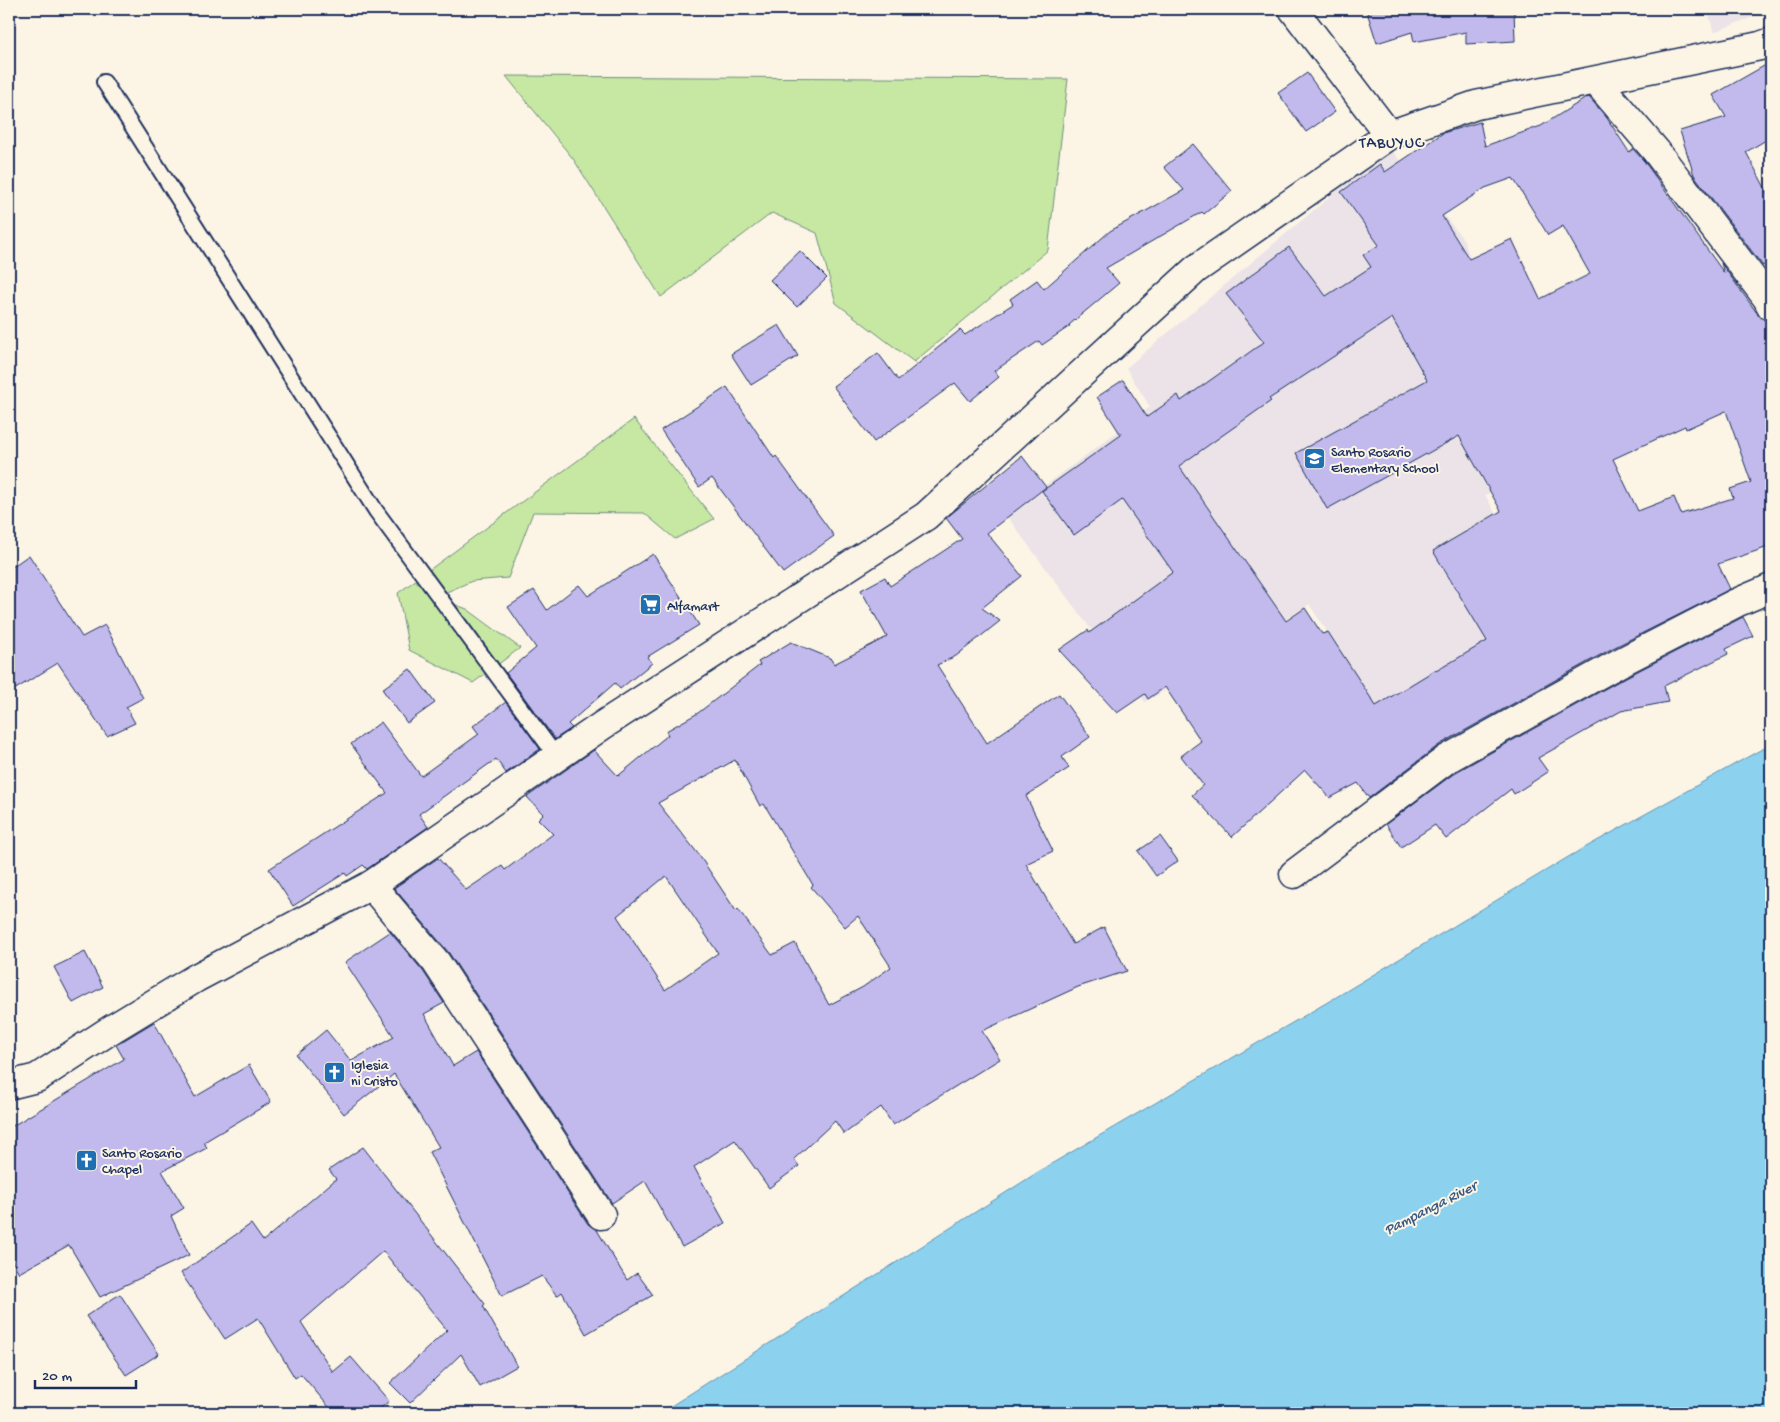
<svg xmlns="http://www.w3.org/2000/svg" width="1780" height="1422" font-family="'Gochi Hand',sans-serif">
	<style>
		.built { fill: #ebe3e7 }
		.green { fill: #c6e8a2; stroke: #708c80 }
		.water { fill: #8cd2ee; stroke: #5f91b4 }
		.building { fill: #c2baec; stroke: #1b2f5e; fill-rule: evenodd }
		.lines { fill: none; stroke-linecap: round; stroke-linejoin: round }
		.service-casing { stroke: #1b2f5e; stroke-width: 18 }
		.minor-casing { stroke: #1b2f5e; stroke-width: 31 }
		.tertiary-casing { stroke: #1b2f5e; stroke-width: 31 }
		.service { stroke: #fcf5e5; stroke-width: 14 }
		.minor { stroke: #fcf5e5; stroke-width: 28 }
		.tertiary { stroke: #fcf5e5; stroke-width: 28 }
		.labels { text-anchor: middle; stroke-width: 4; stroke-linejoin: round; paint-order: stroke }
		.poi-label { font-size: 14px; fill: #1b2f5e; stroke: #fcf5e5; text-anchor: start }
		.water-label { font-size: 15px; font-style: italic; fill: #375882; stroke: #fcf5e5 }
		.quarter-label { font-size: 16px; letter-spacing: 1px; fill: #1b2f5e; stroke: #fcf5e5 }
	</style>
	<rect width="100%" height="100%" fill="#fcf5e5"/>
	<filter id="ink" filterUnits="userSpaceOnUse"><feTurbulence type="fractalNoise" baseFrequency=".02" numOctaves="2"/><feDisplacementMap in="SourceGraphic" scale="10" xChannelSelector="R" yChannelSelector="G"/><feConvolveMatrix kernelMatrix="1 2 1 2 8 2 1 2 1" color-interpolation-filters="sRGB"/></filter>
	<g filter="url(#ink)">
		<!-- built -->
		<path class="built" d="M1707,9H1771V10L1714,32Z
			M1389,147L1464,240L1493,329L1552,457L1485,495L1584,670L1416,768L1309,604L1305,608L1145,702L1006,515L1150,407L1126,368Z"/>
		<!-- green -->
		<path class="green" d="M506,76L1068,79L1048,250L914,362L836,303L817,233L772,213L661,297L574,160Z
			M634,419L714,519L675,539L644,513L533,512L508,578L472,581L435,597L467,609L520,648L473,683L409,650L398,593Z"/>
		<!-- water -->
		<path class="water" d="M1771,744V1413H660L1046,1167L1338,996L1570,856Z"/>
		<!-- building -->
		<path class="building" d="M1366,9H1514L1515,41L1466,44V32L1414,42L1412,32L1377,43Z
			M1771,62V137L1746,152L1771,199V262L1763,266L1694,175L1680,131L1726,117L1713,95Z
			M1307,73L1335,112L1306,132L1278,93Z
			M1589,97L1607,118L1629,152L1633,149L1644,161L1724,273L1721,263L1757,313L1763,319L1771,321V546L1718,564L1730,589L1611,649L1439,745L1369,798L1358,783L1330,798L1305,770L1232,837L1192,795L1203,785L1181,756L1201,741L1165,687L1148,699L1145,694L1117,713L1059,650L1088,630L1089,633L1173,572L1122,500L1074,535L1042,491L1121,435L1097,397L1123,380L1147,417L1178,395L1181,401L1264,342L1226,294L1289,247L1326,296L1371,267L1363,255L1379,245L1341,192L1380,164L1385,172L1443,133L1480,122L1485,146L1541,126L1586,98ZM1513,178L1548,235L1563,226L1590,274L1540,299L1512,239L1469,259L1442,216L1485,188ZM1392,318L1427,380L1296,453L1327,509L1459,436L1501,511L1433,551L1487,641L1436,671L1435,670L1376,706L1328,632L1322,634L1305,608L1286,621L1179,466L1271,401L1269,399ZM1726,411L1751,482L1730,489L1733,498L1681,514L1674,497L1638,511L1613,459L1685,426L1686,429Z
			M1193,144L1232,191L1204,214L1202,212L1106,268L1119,283L1069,325L1070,326L1042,345L1039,341L994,371L999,377L970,401L955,383L874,442L833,386L878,353L898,380L960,330L965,335L1013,304L1010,299L1037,280L1044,289L1110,231L1184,190L1164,167Z
			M800,251L827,278L797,307L770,280Z
			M779,325L798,356L751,385L731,354Z
			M727,387L774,458L776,456L834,536L783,573L712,478L699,487L661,430Z
			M1022,456L1046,487L987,533L1022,576L982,608L1000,621L956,656L937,665L987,743L1059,694L1090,737L1062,757L1069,768L1026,796L1053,851L1026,864L1073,944L1104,927L1127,971L1078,987L982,1031L1000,1059L893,1125L881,1107L844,1134L835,1121L794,1159L799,1166L769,1188L735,1140L694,1167L725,1223L682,1247L645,1181L612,1203L449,953L394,888L438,858L466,890L502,866L505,870L553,834L538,819L543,814L527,797L594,750L618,776L668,735L666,731L698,713L760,665L758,662L791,642L830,658L834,664L887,637L861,590L885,577L890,586L962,539L946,518ZM735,760L760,806L764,804L813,885L811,887L845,927L858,916L891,967L863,987L829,1005L795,943L772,955L738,909L736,911L699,855L658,803ZM666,876L718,953L665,990L617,916Z
			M653,554L699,625L647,657L652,663L620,689L615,683L568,724L572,728L555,739L506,673L536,648L508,607L534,590L547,610L579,585L588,596Z
			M29,555L82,637L105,625L143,698L126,707L135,723L107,736L58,663L9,693V569Z
			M1743,617L1753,636L1726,649L1728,654L1664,686L1668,702L1621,711L1538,758L1548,772L1514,794L1511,789L1446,839L1435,825L1401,847L1386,824L1456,772L1626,677Z
			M410,669L435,703L407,723L382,689Z
			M506,702L540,749L506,773L496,759L419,814L428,827L367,869L363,865L347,876L345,873L293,906L269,869L387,793L351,744L381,722L421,776L479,734L473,726Z
			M1160,836L1178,861L1156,876L1138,851Z
			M390,932L423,971L444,1003L424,1014L453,1066L476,1052L588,1224L597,1230L627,1280L637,1273L653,1295L586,1334L562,1292L557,1296L542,1276L502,1296L429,1152L439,1147L394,1074L344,1114L296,1055L326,1030L351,1061L394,1037L345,962Z
			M85,952L103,987L73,1003L54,967Z
			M154,1022L195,1097L249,1065L271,1102L204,1142L207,1148L162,1171L184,1208L171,1216L189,1255L100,1297L69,1245L19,1273L9,1255V1128L124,1059L116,1045Z
			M363,1147L485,1304L483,1306L517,1366L480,1387L461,1354L410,1403L390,1383L447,1330L383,1251L301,1322L333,1372L351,1357L389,1401L375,1413H334L301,1374L295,1378L258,1318L225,1339L181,1273L251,1224L263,1241L336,1179L329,1170Z
			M120,1294L159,1354L126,1375L86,1316Z"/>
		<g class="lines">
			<defs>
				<path id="service" d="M104,82L376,511L556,756"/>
				<path id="minor" d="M1293,9L1389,135
					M1596,81L1656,151L1767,298L1771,306
					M1294,874L1447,759L1619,663L1736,603L1771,588
					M371,885L436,962L601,1215"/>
				<path id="tertiary" d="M9,1085L37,1078L112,1029L196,978L371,885L603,725L926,516L1196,269L1389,135L1476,105L1760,46L1771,42"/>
			</defs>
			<!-- service casing -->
			<use href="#service" class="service-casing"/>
			<!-- minor casing -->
			<use href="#minor" class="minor-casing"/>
			<!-- tertiary casing -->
			<use href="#tertiary" class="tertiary-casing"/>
			<!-- service -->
			<use href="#service" class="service"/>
			<!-- minor -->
			<use href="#minor" class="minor"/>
			<!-- tertiary -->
			<use href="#tertiary" class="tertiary"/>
		</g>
	</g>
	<!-- icons -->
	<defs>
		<symbol id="school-square" viewBox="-11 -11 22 22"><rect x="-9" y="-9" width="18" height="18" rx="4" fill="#1f6fb2" stroke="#fcf5e5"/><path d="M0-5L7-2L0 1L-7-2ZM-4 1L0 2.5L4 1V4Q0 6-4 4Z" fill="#fff"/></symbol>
		<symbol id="supermarket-square" viewBox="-11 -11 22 22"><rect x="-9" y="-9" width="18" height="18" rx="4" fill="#1f6fb2" stroke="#fcf5e5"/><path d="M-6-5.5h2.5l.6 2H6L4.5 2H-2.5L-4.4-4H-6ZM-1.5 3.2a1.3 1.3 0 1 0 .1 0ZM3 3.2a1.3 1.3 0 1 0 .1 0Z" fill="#fff"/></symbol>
		<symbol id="church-square" viewBox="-11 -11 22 22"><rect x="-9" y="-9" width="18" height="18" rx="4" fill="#1f6fb2" stroke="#fcf5e5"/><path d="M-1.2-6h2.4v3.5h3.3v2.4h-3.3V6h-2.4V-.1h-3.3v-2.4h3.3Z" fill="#fff"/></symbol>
	</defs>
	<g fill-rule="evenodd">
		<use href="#school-square" x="1302" y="446" width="25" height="25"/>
		<use href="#supermarket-square" x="638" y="592" width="25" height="25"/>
		<use href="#church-square" x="322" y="1060" width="25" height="25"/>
		<use href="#church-square" x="74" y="1148" width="25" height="25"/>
	</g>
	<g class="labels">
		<!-- poi labels -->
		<g class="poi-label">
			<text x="1331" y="456">Santo Rosario<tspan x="1331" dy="16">Elementary School</tspan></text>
			<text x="667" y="610">Alfamart</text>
			<text x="351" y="1069">Iglesia<tspan x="351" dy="16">ni Cristo</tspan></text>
			<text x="102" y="1157">Santo Rosario<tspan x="102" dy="16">Chapel</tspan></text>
		</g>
		<!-- water labels -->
		<g class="water-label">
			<text transform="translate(1430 1207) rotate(-27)" y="5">Pampanga River</text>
		</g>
		<!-- quarter labels -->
		<g class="quarter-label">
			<text x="1392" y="147">TABUYUC</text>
		</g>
	</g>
	<!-- margin -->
	<rect width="1780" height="1422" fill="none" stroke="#fcf5e5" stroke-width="30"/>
	<rect x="15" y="15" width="1750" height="1392" fill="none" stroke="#1b2f5e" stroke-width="2" filter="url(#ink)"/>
	<!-- scale -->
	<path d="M35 1380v8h101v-8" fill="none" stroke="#1b2f5e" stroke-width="2.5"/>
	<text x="42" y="1380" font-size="15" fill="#1b2f5e" stroke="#fcf5e5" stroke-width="4" paint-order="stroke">20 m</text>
</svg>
